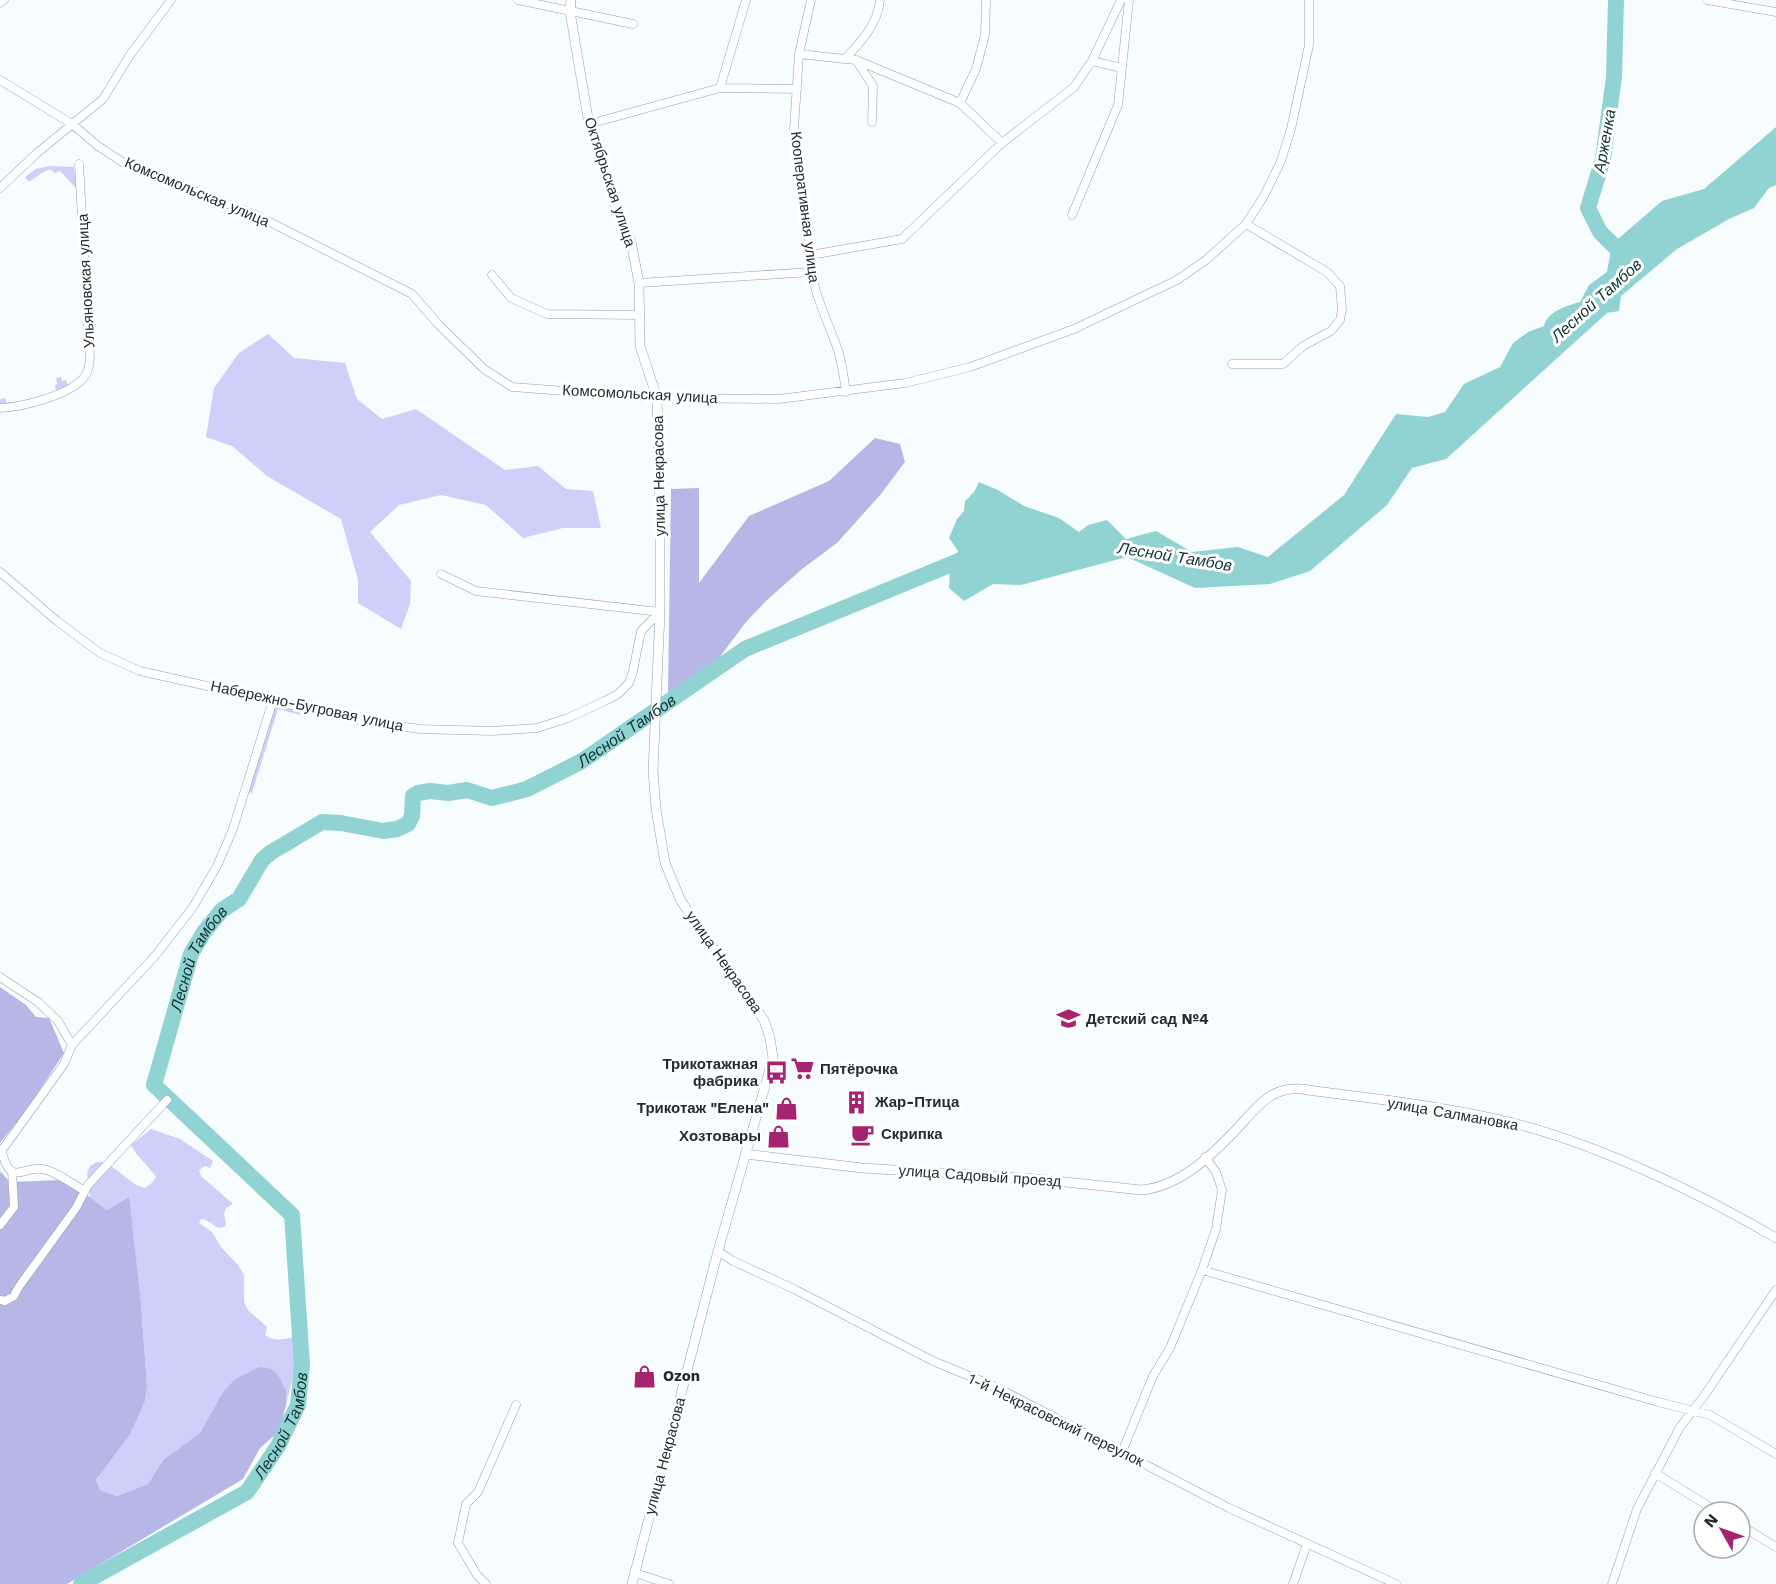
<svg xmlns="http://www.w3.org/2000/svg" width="1776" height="1584" font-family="'Work Sans',sans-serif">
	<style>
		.green { fill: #ced0fa }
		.forest { fill: #b6b7e7 }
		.water { fill: #90d3d2 }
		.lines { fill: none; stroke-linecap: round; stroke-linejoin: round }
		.river { stroke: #90d3d2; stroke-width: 16 }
		.minor-casing { stroke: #8da1b0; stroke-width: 9 }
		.tertiary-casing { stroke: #8da1b0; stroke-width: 10 }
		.minor { stroke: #fff; stroke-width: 8 }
		.tertiary { stroke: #fff; stroke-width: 9 }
		.labels { text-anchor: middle; stroke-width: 6; stroke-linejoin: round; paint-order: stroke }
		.street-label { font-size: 15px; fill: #232c32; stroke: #fff }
		.poi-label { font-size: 15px; font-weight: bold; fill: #232c32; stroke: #fff; text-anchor: start }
		.water-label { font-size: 16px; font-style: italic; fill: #103232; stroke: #fff }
	</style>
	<rect width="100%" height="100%" fill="#f7fcff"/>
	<!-- green -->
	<path class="green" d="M50,166L74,167C78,200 98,359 82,378C68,395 21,405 0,406V399L5,398L7,404L26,402L56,391L55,385L57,384L56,378L61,377L62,381L66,380L67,384L76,382L84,374L87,352L82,317L83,293L76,188L60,171L55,173L50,169L42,173L29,182L25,177L36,169Z
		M268,334L294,358L345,363L357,399L382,419L416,409L505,470L538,466L566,489L593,491L601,528H563L523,538L486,505L441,495L399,505L370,532L411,581L410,604L401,629L358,603V580L341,519L267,476L232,446L206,437L214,388L239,353Z
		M277,706L301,711L300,715L278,709L252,793L246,792L274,708Z
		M151,1129L180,1139L213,1161L210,1168L205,1166L199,1170L201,1176L233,1204L226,1208L224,1214L226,1222L225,1227L218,1228L206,1220L201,1219L199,1223L212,1232L221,1247L238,1265L244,1275V1302L248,1310L267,1327L265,1335C277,1344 290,1337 303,1335L286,1405V1391L221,1395L200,1433L163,1460L148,1484L117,1496L100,1490L96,1481L145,1401L147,1387L141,1303L128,1198L107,1210L90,1197L87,1173L90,1166L97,1162H106L136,1185L145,1188L153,1182L156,1177C148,1165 137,1157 131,1145Z"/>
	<!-- forest -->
	<path class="forest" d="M875,438L900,444L905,462L881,494L837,543L802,569L767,600L746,622L719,658L668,693L671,489L699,488V583L749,516L829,481Z
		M0,987L26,1005L36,1017L49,1018L64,1053L25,1112L0,1143Z
		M0,1171L10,1182L60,1180L90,1197L107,1210L129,1197L141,1303L147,1387L145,1401L130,1434L96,1480L100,1490L117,1496L148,1484L163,1460L200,1433L221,1395L234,1380L260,1367L272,1369L278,1375L286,1391V1405L282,1421L275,1435L260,1448L243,1479L67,1584H0Z"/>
	<!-- water -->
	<path class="water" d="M1776,127V185L1769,188L1754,208L1729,219L1677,249L1621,296L1619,311L1607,313L1446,459L1412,468L1387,505L1310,571L1270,584L1195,588L1127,557L1021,585L993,584L964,601L949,588L950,566L958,551L949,538L957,519L964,511L965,501L974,492L979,482L998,490L1024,506L1059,518L1079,532L1088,525L1107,520L1126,539L1156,531L1192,552L1238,547L1268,557L1344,495L1396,414L1428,417L1445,412L1464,384L1500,367L1513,343L1528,332L1544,326C1548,311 1566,306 1580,302L1589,285L1607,272L1612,244L1662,201L1704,189Z"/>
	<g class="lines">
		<!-- river -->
		<g class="river">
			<path d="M1616,0L1614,77L1603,159L1588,208L1600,232L1628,260"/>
			<path id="s1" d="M81,1584L247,1492L278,1446L298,1405L302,1365L292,1215L154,1085L191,954L204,932L222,910L239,899L262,860L270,853L322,822L341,823L383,831L397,829L408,824L412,816L413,796L418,793L430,791L448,793L467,790L492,798L527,789L582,761L745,649L971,556"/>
		</g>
		<defs>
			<path id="minor" d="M518,0L633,24
				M811,0L799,54L794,129L811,255C810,289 827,318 838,350C842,363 844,378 846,392
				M1707,0L1776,12
				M0,3L4,0
				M799,54L845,59C861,42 878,24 880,0
				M845,59L856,60L960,103L1002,143
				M856,60L873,86L872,122
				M1092,61L1122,68
				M0,80L72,124L98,146L127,165L256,215L412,294L439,325L484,369L512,387L657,398L779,399L905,383L970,367L1074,329L1177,280L1206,260L1246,224L1264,196L1281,161L1291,129L1309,45V0
				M720,88L746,0
				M960,103L976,69L985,35L986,0
				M589,124L720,88L797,89
				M0,188L37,153L103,99L130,55L171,0
				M1072,215L1118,105L1129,0
				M811,255L902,239L1002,143L1074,87L1092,61L1121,0
				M492,275L511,298L547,314L640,315
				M639,283L811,272
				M1232,364H1283L1303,346L1331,331L1340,320L1342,310L1340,286L1327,272L1246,224
				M0,408C22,407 72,395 85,376C89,371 89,364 90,358L79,164
				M0,572L57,621L100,653L140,671L368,722L420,729L492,731L537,728L568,718L605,701L618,694L629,683L633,671L641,631L660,612
				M441,574L476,591L660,612
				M0,977L38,1002L58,1021L72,1045
				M2,1152C10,1187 23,1166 42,1169C56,1171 72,1184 85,1191
				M0,1153L64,1064L72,1045L155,956L193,907L217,866L233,829L273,700
				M0,1225L14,1207L12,1171
				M718,1251L733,1261L794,1289L933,1361L996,1387L1229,1508L1396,1584
				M1202,1270L1658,1402L1710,1415L1776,1454
				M0,1300L5,1301L14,1296L18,1288L76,1208L88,1185L167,1100
				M1122,1452L1153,1376L1170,1348L1202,1270L1216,1229L1222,1190L1216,1172L1205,1157
				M1655,1473L1718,1512
				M1740,1525L1776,1547
				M635,1573L669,1584
				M486,1584L477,1575L458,1543L466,1504L478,1492L516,1405
				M1293,1584L1307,1544
				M1612,1584L1637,1509L1680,1427L1704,1396L1776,1290"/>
			<path id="tertiary" d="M571,0L570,12L589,124L615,205L631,242L639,283L640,346L657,398L660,507V612L653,771L656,809L665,863L681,901L764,1020L770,1038L773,1058L718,1251L632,1584
				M745,1154L862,1168L1037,1179L1141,1190C1178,1187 1209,1158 1234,1132C1254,1111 1269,1086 1301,1089C1373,1099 1447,1106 1517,1124C1604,1147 1699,1193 1776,1238"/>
		</defs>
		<!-- minor casing -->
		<use href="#minor" class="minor-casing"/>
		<!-- tertiary casing -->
		<use href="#tertiary" class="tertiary-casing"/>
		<!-- minor -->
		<use href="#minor" class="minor"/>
		<!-- tertiary -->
		<use href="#tertiary" class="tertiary"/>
	</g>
	<!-- icons -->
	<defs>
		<symbol id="school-bare" viewBox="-9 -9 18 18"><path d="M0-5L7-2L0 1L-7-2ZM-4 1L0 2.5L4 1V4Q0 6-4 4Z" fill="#a62370" stroke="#fff" stroke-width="2.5" paint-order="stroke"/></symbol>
		<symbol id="supermarket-bare" viewBox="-9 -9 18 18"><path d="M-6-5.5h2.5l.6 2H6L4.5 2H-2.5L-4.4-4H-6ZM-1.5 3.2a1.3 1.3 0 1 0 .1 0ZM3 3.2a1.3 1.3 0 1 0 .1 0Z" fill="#a62370" stroke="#fff" stroke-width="2.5" paint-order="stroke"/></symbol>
		<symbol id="bus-bare" viewBox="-9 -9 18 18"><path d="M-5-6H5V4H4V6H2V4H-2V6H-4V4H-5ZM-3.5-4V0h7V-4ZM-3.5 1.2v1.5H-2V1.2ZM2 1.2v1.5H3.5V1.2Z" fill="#a62370" stroke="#fff" stroke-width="2.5" paint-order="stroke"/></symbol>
		<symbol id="building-bare" viewBox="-9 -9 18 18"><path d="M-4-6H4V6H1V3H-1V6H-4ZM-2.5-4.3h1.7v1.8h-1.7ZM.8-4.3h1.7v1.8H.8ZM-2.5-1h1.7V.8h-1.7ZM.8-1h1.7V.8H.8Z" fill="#a62370" stroke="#fff" stroke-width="2.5" paint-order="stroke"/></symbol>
		<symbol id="shop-bare" viewBox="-9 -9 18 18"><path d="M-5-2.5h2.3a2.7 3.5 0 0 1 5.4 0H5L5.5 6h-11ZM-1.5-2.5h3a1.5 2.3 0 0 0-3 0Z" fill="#a62370" stroke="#fff" stroke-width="2.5" paint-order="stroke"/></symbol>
		<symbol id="cafe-bare" viewBox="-9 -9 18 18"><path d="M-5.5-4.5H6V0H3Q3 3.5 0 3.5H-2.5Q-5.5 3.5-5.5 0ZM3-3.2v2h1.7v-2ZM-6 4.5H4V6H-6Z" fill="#a62370" stroke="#fff" stroke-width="2.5" paint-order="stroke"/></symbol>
	</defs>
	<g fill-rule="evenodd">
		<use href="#school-bare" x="1052" y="1002" width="33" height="33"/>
		<use href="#supermarket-bare" x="786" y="1052" width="33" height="33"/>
		<use href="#bus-bare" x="760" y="1056" width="33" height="33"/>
		<use href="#building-bare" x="840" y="1086" width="33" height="33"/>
		<use href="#shop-bare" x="770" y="1092" width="33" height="33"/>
		<use href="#cafe-bare" x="846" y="1118" width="33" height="33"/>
		<use href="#shop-bare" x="762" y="1120" width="33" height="33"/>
		<use href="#shop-bare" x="628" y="1360" width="33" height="33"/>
	</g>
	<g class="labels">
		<!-- street labels -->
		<g class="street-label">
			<text transform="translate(610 182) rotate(72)" y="5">Октябрьская улица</text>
			<text transform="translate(197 192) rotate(23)" y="5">Комсомольская улица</text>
			<text transform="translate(805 207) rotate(83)" y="5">Кооперативная улица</text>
			<text transform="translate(86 281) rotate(-93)" y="5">Ульяновская улица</text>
			<text transform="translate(640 394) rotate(3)" y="5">Комсомольская улица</text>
			<text transform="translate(659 476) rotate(-91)" y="5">улица Некрасова</text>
			<text transform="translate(307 706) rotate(12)" y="5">Набережно-Бугровая улица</text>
			<text transform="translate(724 962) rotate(55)" y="5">улица Некрасова</text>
			<text transform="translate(1453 1114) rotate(10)" y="5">улица Салмановка</text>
			<text transform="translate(980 1176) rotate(4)" y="5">улица Садовый проезд</text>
			<text transform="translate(1056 1420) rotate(26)" y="5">1-й Некрасовский переулок</text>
			<text transform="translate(665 1456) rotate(-75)" y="5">улица Некрасова</text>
		</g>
		<!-- poi labels -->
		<g class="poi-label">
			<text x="1086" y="1024">Детский сад №4</text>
			<text x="758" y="1069" text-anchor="end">Трикотажная<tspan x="758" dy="17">фабрика</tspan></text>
			<text x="820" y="1074">Пятёрочка</text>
			<text x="875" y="1107">Жар-Птица</text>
			<text x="769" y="1113" text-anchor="end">Трикотаж "Елена"</text>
			<text x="881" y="1139">Скрипка</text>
			<text x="761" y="1141" text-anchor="end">Хозтовары</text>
			<text x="663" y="1381">Ozon</text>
		</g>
		<!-- water labels -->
		<g class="water-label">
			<text transform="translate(1604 141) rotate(-80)" y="6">Арженка</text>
			<text transform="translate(1596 300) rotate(-42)" y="6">Лесной Тамбов</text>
			<text transform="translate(1175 556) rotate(9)" y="6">Лесной Тамбов</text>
			<text dy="6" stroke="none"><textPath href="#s1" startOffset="1348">Лесной Тамбов</textPath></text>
			<text dy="6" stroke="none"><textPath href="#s1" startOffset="806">Лесной Тамбов</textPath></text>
			<text dy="6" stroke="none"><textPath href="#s1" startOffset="266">Лесной Тамбов</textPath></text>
		</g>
	</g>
	<!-- north arrow -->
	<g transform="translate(1722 1530) rotate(310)"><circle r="28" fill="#ffffff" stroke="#a7abad" stroke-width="1.5"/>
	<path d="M0-4.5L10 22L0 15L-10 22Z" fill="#a62370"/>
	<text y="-9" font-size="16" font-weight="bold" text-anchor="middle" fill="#232c32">N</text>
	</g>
</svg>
